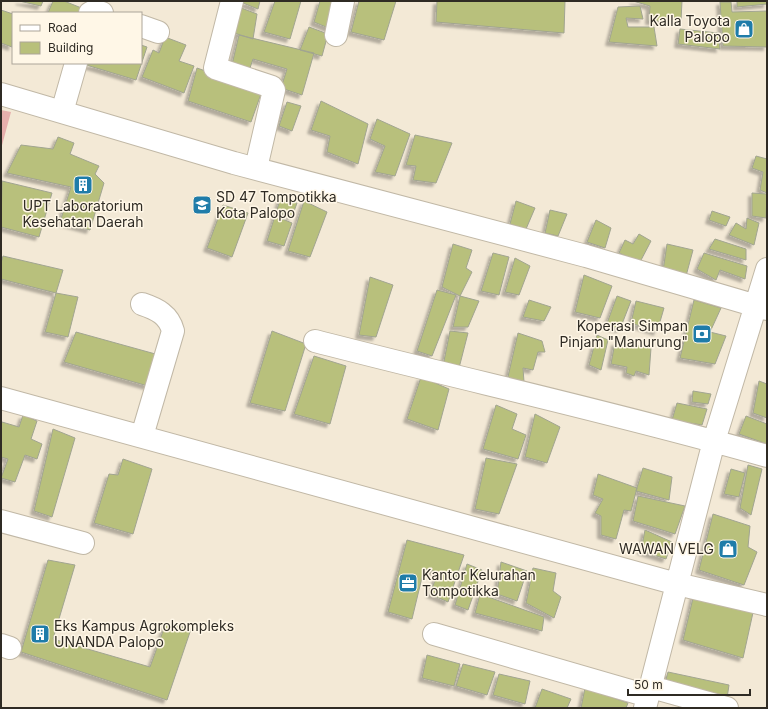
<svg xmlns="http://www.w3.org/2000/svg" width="768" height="709" font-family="Inter,sans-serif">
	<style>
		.green { fill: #e6afac }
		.building { fill: #b8c07b; stroke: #a1a491; filter: url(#shadow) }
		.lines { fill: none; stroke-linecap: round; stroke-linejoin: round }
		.minor-casing { stroke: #c1b8a6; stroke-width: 24 }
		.minor { stroke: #fff; stroke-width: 22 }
		.labels { text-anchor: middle; stroke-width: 3; stroke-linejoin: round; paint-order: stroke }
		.poi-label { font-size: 14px; fill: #2f2b24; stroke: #fff7e7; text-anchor: end }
	</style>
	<defs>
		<filter id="shadow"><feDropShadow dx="-3.5" dy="3.5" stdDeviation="1" flood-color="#0004"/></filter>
	</defs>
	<rect width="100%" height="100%" fill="#f3e9d6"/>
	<!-- green -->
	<path class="green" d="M1,110L11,112L1,149Z"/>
	<!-- building -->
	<path class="building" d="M19,1H43L41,6Z
		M53,1H64L84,9L82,13H48Z
		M238,1H260L258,9Z
		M275,1H301L290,39L264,32Z
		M320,1H339L331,29L314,22Z
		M359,1H396L384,40L351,32Z
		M437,1H565L564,33L436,22Z
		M633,1H682L681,21H649L650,6Z
		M737,1H767V4L737,7Z
		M720,2H731L732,12L767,11V47L723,46Z
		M236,6L257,14L253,39L228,31Z
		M640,6L643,19L626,18L628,27H654L657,46L609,42L618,7Z
		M1,10L13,14L12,47L1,43Z
		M309,27L328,34L322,56L300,50Z
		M680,29L718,33L720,49L678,44Z
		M239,35L314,53L302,95L281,88L287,69L253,59L248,74L231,69Z
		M165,37L186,45L179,61L194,66L184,93L142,77L153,50L159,53Z
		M141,45L147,47L136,80L83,64L141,63Z
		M197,68L262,91L251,122L188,101Z
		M321,101L368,124L358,164L327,152L330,136L311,130Z
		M287,102L301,106L292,131L279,126Z
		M377,119L410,134L395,176L375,172L385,146L370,139Z
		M415,135L452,143L436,183L413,180L416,166L406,165Z
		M58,137L74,143L70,154L99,166L95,174L104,183L90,230L60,222L71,187L7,173L21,145L53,149Z
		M756,156L767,159V157V193L760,190L763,172L752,168Z
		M2,181L52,193L39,237L1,227Z
		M752,193L767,194L766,218L752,216Z
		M281,197L297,203L292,217L283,213L280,218L292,223L284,246L267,241Z
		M304,201L327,212L310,257L288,251Z
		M516,201L535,208L526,229L510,224Z
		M223,205L248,213L232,257L207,248Z
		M550,210L567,214L558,236L545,233Z
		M712,211L730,217L726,226L709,220Z
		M747,218L759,223L754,245L729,235L736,223L746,229Z
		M596,220L611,228L605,248L587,242Z
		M639,234L651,241L640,262L619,253L625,240L633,244Z
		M715,239L746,249V260L709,249Z
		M453,244L472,250L466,268L472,272L460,296L442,287Z
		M667,244L693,250L686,276L663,271Z
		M493,253L509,257L499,295L481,291Z
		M704,253L747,266L745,279L720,270L716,280L697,269Z
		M3,256L63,270L56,293L1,279V263Z
		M515,258L530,266L519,295L505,292Z
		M584,275L612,286L600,318L575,312Z
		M370,277L393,285L376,337L359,335Z
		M437,290L456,295L432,356L417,351Z
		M56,293L78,297L68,337L45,332Z
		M460,296L479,301L468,327H453Z
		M617,296L631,301L620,329L606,326Z
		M529,300L551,307L544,321L523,317Z
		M694,300L721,308L710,332L726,336L715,364L680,358Z
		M636,301L664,308L657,332L631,323Z
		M272,331L306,344L285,411L250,403Z
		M450,331L468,333L459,368L443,366Z
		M76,332L159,355L148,386L64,362Z
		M518,333L542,341L545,352H538L533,370L523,368L524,382L507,381Z
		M597,335L608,340L601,370L589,365Z
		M615,342L651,348L649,375L636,371L634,376L626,373L627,367L611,364Z
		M314,356L346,366L330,424L294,414Z
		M421,377L449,389L438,430L407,419Z
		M759,381L767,384V418L753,413Z
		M693,391L711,394L708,404L692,402Z
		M677,403L707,409L702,425L672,420Z
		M496,405L517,414L512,429L526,435L518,459L483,449Z
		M535,414L560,427L547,463L525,457Z
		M23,415L37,421L31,439L42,444L37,459L25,455L15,482L1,478L8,459L1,457V425L2,422L19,427Z
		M746,416L767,424V444L739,434Z
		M53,429L75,438L52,517L34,511Z
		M486,458L517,464L499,514L475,509Z
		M123,459L152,469L133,534L94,523L109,474L118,475Z
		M748,465L762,469L751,515L740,508Z
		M643,468L672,477L669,500L636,491Z
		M731,469L745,473L739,497L724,494Z
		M598,474L637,488L631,511L624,510L616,539L601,535V516L595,513L603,499L593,495Z
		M638,496L685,506L675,534L633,521Z
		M713,514L750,526L748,547L757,552L744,585L699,570Z
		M645,530L672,542L666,559L641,551Z
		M407,540L464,555L448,602L430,594L438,572L424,569L412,619L388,612Z
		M48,560L75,565L53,639L150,667L166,623L191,629L167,700L21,652Z
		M501,562L527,571L517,601L497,594Z
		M467,564L482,570L468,610L455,605Z
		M533,568L556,573L553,591L561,597L554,618L526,603Z
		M480,594L544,617L542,631L475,613Z
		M694,594L754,608L743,658L683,640Z
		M427,655L460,664L454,686L422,678Z
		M463,664L495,672L487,695L456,686Z
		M668,672L729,685L726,705L664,687Z
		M499,674L530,681L525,704L493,695Z
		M585,688L628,703L626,708H581Z
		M542,689L571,699L567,708H535Z"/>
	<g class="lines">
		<defs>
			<path id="minor" d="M232,1L215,68L272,87L274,90L256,168
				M90,13L94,11L102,13
				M141,26L158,32
				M336,35L343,1
				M1,94L234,163L586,256L767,309
				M62,112L76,63
				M142,304C157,309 169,315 173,331L142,436
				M315,341C465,380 617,413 767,456
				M1,398L677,584L767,605
				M1,521L83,543
				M434,634L648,696
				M1,645L10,648
				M651,687L727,708
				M645,708L714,441L767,269"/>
		</defs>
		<!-- minor casing -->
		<use href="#minor" class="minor-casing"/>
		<!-- minor -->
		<use href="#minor" class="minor"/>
	</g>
	<!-- icons -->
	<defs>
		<symbol id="shop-square" viewBox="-11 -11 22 22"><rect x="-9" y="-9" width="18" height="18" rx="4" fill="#1f7ca9" stroke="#fff7e7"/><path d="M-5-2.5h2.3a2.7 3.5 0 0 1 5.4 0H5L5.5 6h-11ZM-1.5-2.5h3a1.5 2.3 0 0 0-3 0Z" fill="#fff"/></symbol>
		<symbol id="building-square" viewBox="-11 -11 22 22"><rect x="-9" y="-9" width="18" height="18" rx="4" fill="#1f7ca9" stroke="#fff7e7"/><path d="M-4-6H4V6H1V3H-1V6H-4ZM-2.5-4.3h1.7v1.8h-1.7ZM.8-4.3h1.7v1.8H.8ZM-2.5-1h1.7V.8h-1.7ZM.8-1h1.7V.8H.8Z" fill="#fff"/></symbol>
		<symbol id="school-square" viewBox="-11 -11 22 22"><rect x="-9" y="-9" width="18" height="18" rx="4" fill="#1f7ca9" stroke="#fff7e7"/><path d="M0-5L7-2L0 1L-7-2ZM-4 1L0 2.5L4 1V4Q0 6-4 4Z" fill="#fff"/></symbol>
		<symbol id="bank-square" viewBox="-11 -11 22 22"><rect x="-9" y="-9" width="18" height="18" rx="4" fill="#1f7ca9" stroke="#fff7e7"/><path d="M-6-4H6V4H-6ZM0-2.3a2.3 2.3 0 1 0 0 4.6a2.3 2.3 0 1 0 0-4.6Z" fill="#fff"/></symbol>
		<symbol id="office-square" viewBox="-11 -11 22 22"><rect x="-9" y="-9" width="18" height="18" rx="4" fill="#1f7ca9" stroke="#fff7e7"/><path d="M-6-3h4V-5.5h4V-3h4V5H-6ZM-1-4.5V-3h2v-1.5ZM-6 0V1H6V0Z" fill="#fff"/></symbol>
	</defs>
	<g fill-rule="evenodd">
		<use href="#shop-square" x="733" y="18" width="22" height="22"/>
		<use href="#building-square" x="72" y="174" width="22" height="22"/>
		<use href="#school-square" x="191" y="194" width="22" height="22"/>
		<use href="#bank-square" x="691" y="323" width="22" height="22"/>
		<use href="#shop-square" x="717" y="538" width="22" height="22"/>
		<use href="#office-square" x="397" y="572" width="22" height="22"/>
		<use href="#building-square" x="29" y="623" width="22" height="22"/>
	</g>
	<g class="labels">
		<!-- poi labels -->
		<g class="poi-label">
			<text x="730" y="26">Kalla Toyota<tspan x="730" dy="16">Palopo</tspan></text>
			<text x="216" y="202" text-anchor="start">SD 47 Tompotikka<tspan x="216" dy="16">Kota Palopo</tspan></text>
			<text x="83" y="211" text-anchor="middle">UPT Laboratorium<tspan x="83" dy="16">Kesehatan Daerah</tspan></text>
			<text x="688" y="331">Koperasi Simpan<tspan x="688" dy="16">Pinjam "Manurung"</tspan></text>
			<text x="714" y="554">WAWAN VELG</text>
			<text x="422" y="580" text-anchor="start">Kantor Kelurahan<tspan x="422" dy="16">Tompotikka</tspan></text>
			<text x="54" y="631" text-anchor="start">Eks Kampus Agrokompleks<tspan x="54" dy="16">UNANDA Palopo</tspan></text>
		</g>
	</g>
	<!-- border -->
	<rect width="768" height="709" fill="none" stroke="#2f2b24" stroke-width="4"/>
	<!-- legend -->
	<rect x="12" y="12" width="130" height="52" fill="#fff7e7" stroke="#aca599"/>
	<rect x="20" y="25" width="20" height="6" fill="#ffffff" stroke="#aca599"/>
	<text x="48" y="32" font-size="12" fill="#2f2b24">Road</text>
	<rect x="20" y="42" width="20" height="12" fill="#b8c07b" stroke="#aca599"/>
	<text x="48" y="52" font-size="12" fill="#2f2b24">Building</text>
	<!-- scale -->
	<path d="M628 689v6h122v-6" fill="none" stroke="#2f2b24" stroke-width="2"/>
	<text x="634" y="689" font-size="12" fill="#2f2b24" stroke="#fff7e7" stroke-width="3" paint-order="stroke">50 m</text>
</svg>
